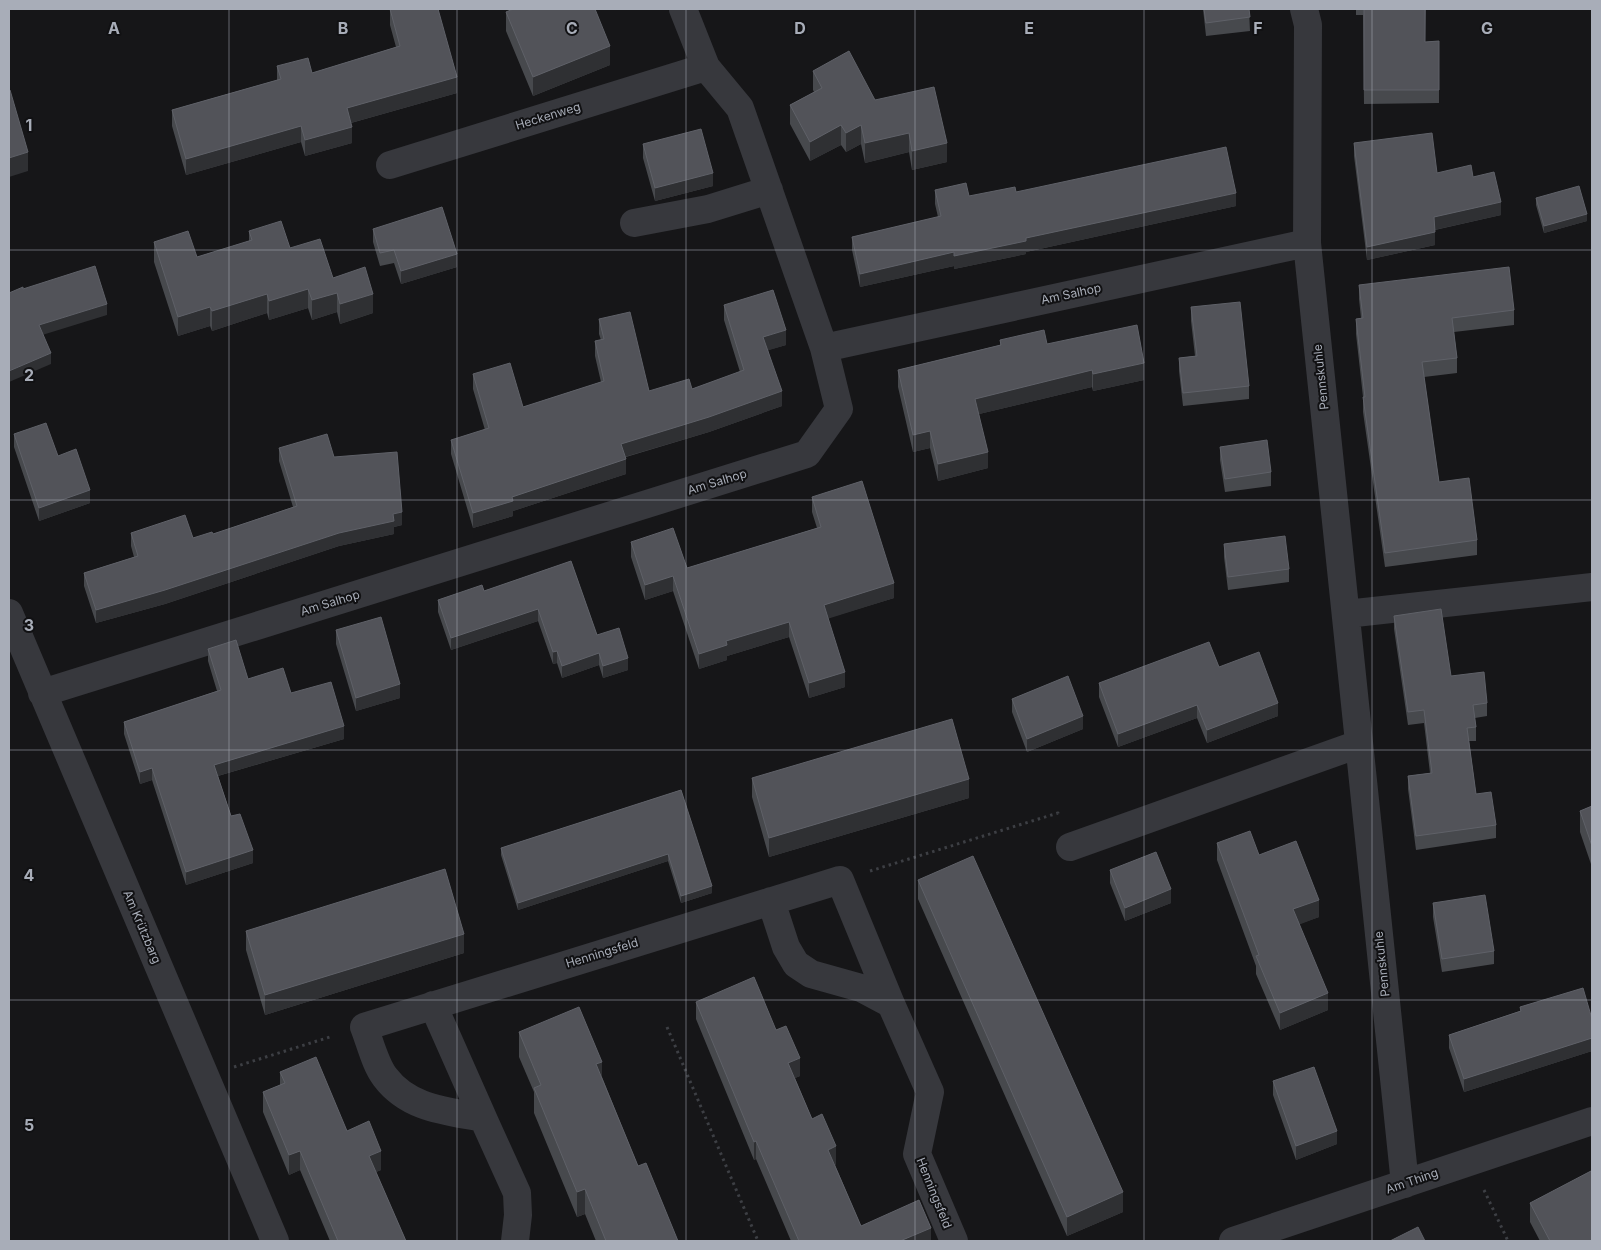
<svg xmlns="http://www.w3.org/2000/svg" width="1601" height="1250" font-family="Inter,sans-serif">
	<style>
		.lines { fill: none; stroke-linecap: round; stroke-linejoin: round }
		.path { stroke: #3d3f44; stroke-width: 3; stroke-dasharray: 2.5 4; stroke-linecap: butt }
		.minor { stroke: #37383d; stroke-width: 28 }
		.wall { fill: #47494d }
		.shaded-wall { fill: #2f3033 }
		.building { fill: #525359; stroke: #5f6168 }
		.grid { fill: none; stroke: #a8adb8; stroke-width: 1; stroke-opacity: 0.55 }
		.labels { text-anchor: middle; stroke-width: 4; stroke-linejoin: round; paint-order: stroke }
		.street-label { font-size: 12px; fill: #a8adb8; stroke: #111113 }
		.grid-label { font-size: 16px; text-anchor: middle; font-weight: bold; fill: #a8adb8; stroke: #111113; stroke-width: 4; stroke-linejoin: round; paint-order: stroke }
	</style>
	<rect width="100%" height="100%" fill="#161618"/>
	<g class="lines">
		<!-- path -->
		<path class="path" d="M870,871L1058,813L1059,817
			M667,1027L758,1241
			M234,1067L333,1036
			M1484,1190L1508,1241"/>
		<!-- minor -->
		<path class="minor" d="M683,9L706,67L740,108L824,348
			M1304,9L1308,25L1307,243L1405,1184
			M390,165L706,67
			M634,223L708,209L769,190
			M9,613L275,1241
			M1346,614L1592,587
			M42,693L807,454L839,409L824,348L1307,243
			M1070,847L1359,744
			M891,1004L930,1092L917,1154L954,1241
			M433,1005L483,1118C447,1111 409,1109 385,1077C375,1064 370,1042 364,1027L840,880L891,1004L861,988L811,974L796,964L786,947L771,901
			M483,1118L517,1193L518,1215L515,1241
			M1233,1241L1592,1121"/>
	</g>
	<!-- wall -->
	<path class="wall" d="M390,9L457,93L351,123L352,143L305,156L301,142L186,175L172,126V110L277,80V66L312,73L396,47L390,25Z
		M1203,9H1249L1250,31L1206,36Z
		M1356,9H1426L1425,42L1439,41V103L1364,104L1363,15H1356Z
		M506,12L610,65L533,96L506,31Z
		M813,71L875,100L947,162L912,170L909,152L865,163L861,144L846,152L841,145L810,161L790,124V105L814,92L813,90Z
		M1354,143L1437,173L1473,177L1501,215L1435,230V245L1367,260L1354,156Z
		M643,144L713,186L655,201L643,158Z
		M935,190L969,196L1016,192L1236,206L1026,252V254L954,269V266L860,287L852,250V237L938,217L935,204Z
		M1536,198L1587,221L1544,233L1536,205Z
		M373,229L457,267L401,284L394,263L380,266L373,242Z
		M249,231L290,248L333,278L373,313L340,324L337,312L312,320L308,308L269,320L267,313L212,331L210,326L178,336L154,262V242L197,257L249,241Z
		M1359,285L1514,310V325L1454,332L1457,358V373L1424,377L1439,482L1477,540V555L1385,567L1363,412V397L1356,334V319L1361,318L1359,299Z
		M724,305L786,345L768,350L782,406L709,432L626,457V474L513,511V516L473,528L451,454V440L485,430L473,389V374L523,407L601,382L595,356V341L601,340L599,334V319L649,391L692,389L740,372L724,320Z
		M1191,307L1249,386V399L1183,406L1179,371V358L1195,356L1191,321Z
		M1000,340L1047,344L1144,380L1093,391L1092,387L979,414L988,468L938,481L930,448L913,452L898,387V370L1000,345Z
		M14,434L58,456L90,503L39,521L14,447Z
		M1220,447L1271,472V486L1225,492L1220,460Z
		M279,448L334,457L402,525L394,527V534L339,546L165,604L96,623L84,586V573L134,557L131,546V533L193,538L213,534L293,507L279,461Z
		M812,497L894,598L828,618L845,687L809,698L789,637L727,656V660L699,669L673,591L645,600L631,557V542L687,568L817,528L812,512Z
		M1224,544L1289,569V582L1228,590L1224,557Z
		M571,561L597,635L628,670L603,678L599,665L562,678L557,663L553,664L538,621L451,650L438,612V600L484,591Z
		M1394,616L1451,676L1487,703V716L1475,718L1476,727V741H1469L1476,794L1496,825V838L1416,850L1408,789V776L1430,773L1424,723L1408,725L1394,629Z
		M336,630L400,698L356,711L336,644Z
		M208,649L248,679L291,693L344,739L218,776L231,816L253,863L186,885L152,780L140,784L124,734V722L217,691L208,661Z
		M1219,667L1278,716L1207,743L1197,718L1118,747L1099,697V683Z
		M1012,699L1083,729L1027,752L1012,712Z
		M752,778L969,798L769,857L752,797Z
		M681,790L712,893L681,903L668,861L518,910L501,855V848Z
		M1592,806V867L1580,832V811Z
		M1217,843L1319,917L1299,924L1328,1010L1280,1030L1256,974V966L1217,860Z
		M1110,870L1171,903L1125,921L1110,883Z
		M918,880L1123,1212L1067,1236L918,899Z
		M1433,903L1494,951V964L1442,972L1433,917Z
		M246,931L464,953L265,1015L246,950Z
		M696,1002L776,1030L800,1076L795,1078L812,1119L836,1164L835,1165L861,1226L931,1241H791L756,1159L754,1160L696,1019Z
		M1520,1007L1592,1019V1051L1464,1092L1449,1048V1035L1520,1011Z
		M519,1032L602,1077L638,1166L678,1241H596L585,1214L577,1217L534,1113V1092L519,1057Z
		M280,1072L347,1131L381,1170L376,1172L406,1241H330L300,1170L289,1175L263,1112V1092L280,1085Z
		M1273,1081L1337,1144L1296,1160L1273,1095Z
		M1530,1203L1592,1241H1540L1530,1222Z"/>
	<!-- shaded-wall -->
	<path class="shaded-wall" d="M610,46V65L533,96V77Z
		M457,77V93L347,124V108Z
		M841,125V145L810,161V142Z
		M861,125V144L846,152V133Z
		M301,126V142L186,175V159Z
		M352,127V143L305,156V140Z
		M909,133V152L865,163V143Z
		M947,143V162L912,170V151Z
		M28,152V171L9,177V158Z
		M713,173V186L655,201V188Z
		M1236,193V206L1026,252V254L954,269V256L1026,238Z
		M1501,202V215L1434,230V217Z
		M1587,214V221L1544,233V226Z
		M1435,232V245L1367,260V247Z
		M954,252V266L860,287V274Z
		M457,254V267L401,284V271Z
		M308,289V308L269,320V301Z
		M337,293V312L312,320V300Z
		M267,294V313L212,331V311Z
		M373,294V313L340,324V304Z
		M107,304V315L39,336V325Z
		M210,307V326L178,336V317Z
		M786,330V345L763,352V337Z
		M51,353V364L9,382V371Z
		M1144,363V380L1093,391V374Z
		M1092,370V387L975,415V399Z
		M782,391V406L709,432L621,458V444Z
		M930,431V448L913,452V435Z
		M988,452V468L938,481V464Z
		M626,459V474L513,511V516L473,528V513L512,497Z
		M90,490V503L39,521V508Z
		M402,512V525L394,527V534L339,546L165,604L96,623V610L393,514Z
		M673,576V591L645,600V585Z
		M894,583V598L824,620V605Z
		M538,609V621L451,650V638Z
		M789,622V637L727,656V660L699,669V654L726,641Z
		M557,651V663L553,664V652Z
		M599,653V665L562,678V666Z
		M628,658V670L603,678V666Z
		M845,672V687L809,698V683Z
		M400,684V698L356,711V698Z
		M1278,703V716L1207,743V730Z
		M1197,705V718L1118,747V734Z
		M1083,716V729L1027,752V739Z
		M344,726V739L214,777V765Z
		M152,768V780L140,784V772Z
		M969,779V798L769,857V838Z
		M253,850V863L186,885V872Z
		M668,854V861L518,910V903Z
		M712,886V893L681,903V896Z
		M1171,889V903L1125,921V908Z
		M1319,900V917L1293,927V909Z
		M464,934V953L265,1015V995Z
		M1328,993V1010L1280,1030V1013Z
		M1592,1038V1051L1464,1092V1079Z
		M800,1058V1076L788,1081V1063Z
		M602,1062V1086L596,1064Z
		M1337,1131V1144L1296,1160V1146Z
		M756,1141V1159L754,1160V1142Z
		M836,1146V1164L828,1168V1150Z
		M300,1151V1170L289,1175V1155Z
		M381,1151V1170L369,1175V1156Z
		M585,1189V1214L577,1217V1192Z
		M1123,1192V1212L1067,1236V1217Z
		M931,1228V1241H900Z"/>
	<!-- building -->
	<path class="building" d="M390,9H438L457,77L347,108L352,127L305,140L301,126L186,159L172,110L281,79L277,66L308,58L312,73L400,46Z
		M513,9H595L610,46L533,77L506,12Z
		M1204,9H1249L1250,17L1206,23Z
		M1364,9H1425V42L1439,41V90H1364Z
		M849,51L875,100L934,87L947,143L912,151L909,133L865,143L861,125L846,133L841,125L810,142L790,105L822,88L813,71Z
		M10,90L28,152L9,158V91Z
		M701,129L713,173L655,188L643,144Z
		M1432,133L1437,173L1471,165L1473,177L1494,172L1501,202L1434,217L1435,232L1367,247L1354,143Z
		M1226,147L1236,193L1026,238V241L954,256V252L860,274L852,237L941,216L935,190L966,183L969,196L1015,187L1016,192Z
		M1579,186L1587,214L1544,226L1536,198Z
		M442,207L457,254L401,271L394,250L380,253L373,229Z
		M281,221L290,248L320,239L333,278L365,267L373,294L340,304L337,293L312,300L308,289L269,301L267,294L212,311L210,307L178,317L154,242L188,231L197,257L252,240L249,231Z
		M95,266L107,304L39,325L51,353L9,371V293L23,287V289Z
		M1509,267L1514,310L1452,318L1457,358L1422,362L1439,482L1469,478L1477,540L1385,553L1363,397H1365L1356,319L1363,318L1359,285Z
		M773,290L786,330L763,337L782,391L709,417L621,444L626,459L512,497L513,501L473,513L451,440L489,428L473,374L510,363L523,407L604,381L595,341L604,339L599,319L630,312L649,391L689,379L692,389L744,370L724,305Z
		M1240,302L1249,386L1183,393L1179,358L1197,356L1191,307Z
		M1137,325L1144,363L1093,374L1092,370L975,399L988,452L938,464L930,431L913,435L898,370L1001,345L1000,340L1044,330L1047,344Z
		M46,423L58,456L76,449L90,490L39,508L14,434Z
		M327,434L334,457L397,452L402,512L393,514L394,521L339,533L165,590L96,610L84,573L138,556L131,533L185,515L193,538L212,532L213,534L297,506L279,448Z
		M1267,440L1271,472L1225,479L1220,447Z
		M862,481L894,583L824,605L845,672L809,683L789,622L726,641L727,645L699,654L673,576L645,585L631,542L673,528L687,568L821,527L812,497Z
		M1285,536L1289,569L1228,577L1224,544Z
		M571,561L597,635L619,628L628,658L603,666L599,653L562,666L557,651L553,652L538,609L451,638L438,600L482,585L484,591Z
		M1441,609L1451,676L1484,672L1487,703L1473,705L1476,727L1467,728L1476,794L1491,792L1496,825L1416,836L1408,776L1432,773L1424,710L1408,712L1394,616Z
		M381,617L400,684L356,698L336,630Z
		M236,640L248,679L283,668L291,693L331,682L344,726L214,765L231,816L240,814L253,850L186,872L152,768L140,772L124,722L221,690L208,649Z
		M1209,642L1219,667L1259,652L1278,703L1207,730L1197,705L1118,734L1099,683Z
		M1068,676L1083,716L1027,739L1012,699Z
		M952,719L969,779L769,838L752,778Z
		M681,790L712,886L681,896L668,854L518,903L501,848Z
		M1592,806V846L1580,811Z
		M1250,831L1259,855L1296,841L1319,900L1293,909L1328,993L1280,1013L1256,956L1259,955L1217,843Z
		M1156,852L1171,889L1125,908L1110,870Z
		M973,856L1123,1192L1067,1217L918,880Z
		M445,869L464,934L265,995L246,931Z
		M1485,895L1494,951L1442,959L1433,903Z
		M754,977L776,1030L786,1026L800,1058L788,1063L812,1119L822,1114L836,1146L828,1150L861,1226L919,1200L931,1228L900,1241H799L756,1141L754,1142L696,1002Z
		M1583,988L1592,1019V1038L1464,1079L1449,1035L1521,1011L1520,1007Z
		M579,1007L602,1062L596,1064L638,1166L646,1163L678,1241H606L585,1189L577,1192L534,1088L541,1085L519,1032Z
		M316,1057L347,1131L369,1121L381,1151L369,1156L406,1241H338L300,1151L289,1155L263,1092L285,1083L280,1072Z
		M1314,1067L1337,1131L1296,1146L1273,1081Z
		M1591,1171L1592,1174V1241H1550L1530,1203Z
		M1418,1227L1425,1241H1390Z"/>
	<!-- grid -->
	<path class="grid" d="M229,9V1241M457,9V1241M686,9V1241M915,9V1241M1144,9V1241M1372,9V1241M9,250H1592M9,500H1592M9,750H1592M9,1000H1592"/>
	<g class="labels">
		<!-- street labels -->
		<g class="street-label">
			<text transform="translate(548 116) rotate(-17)" y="4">Heckenweg</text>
			<text transform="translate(1071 294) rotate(-12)" y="4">Am Salhop</text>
			<text transform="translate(1321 377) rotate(-96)" y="4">Pennskuhle</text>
			<text transform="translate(717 482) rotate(-17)" y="4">Am Salhop</text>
			<text transform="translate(330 603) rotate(-17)" y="4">Am Salhop</text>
			<text transform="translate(142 927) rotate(67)" y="4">Am Krützbarg</text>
			<text transform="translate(602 953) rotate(-17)" y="4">Henningsfeld</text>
			<text transform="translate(1382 964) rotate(-96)" y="4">Pennskuhle</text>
			<text transform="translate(1412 1181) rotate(-19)" y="4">Am Thing</text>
			<text transform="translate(934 1193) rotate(68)" y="4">Henningsfeld</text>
		</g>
	</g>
	<g class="grid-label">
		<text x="114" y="34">A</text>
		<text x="343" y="34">B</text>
		<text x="572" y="34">C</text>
		<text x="800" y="34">D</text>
		<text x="1029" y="34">E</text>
		<text x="1258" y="34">F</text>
		<text x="1487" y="34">G</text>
		<text x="29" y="131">1</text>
		<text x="29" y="381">2</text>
		<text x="29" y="631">3</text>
		<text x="29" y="881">4</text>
		<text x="29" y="1131">5</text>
	</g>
	<!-- border -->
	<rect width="1601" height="1250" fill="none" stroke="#a8adb8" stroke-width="20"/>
</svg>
